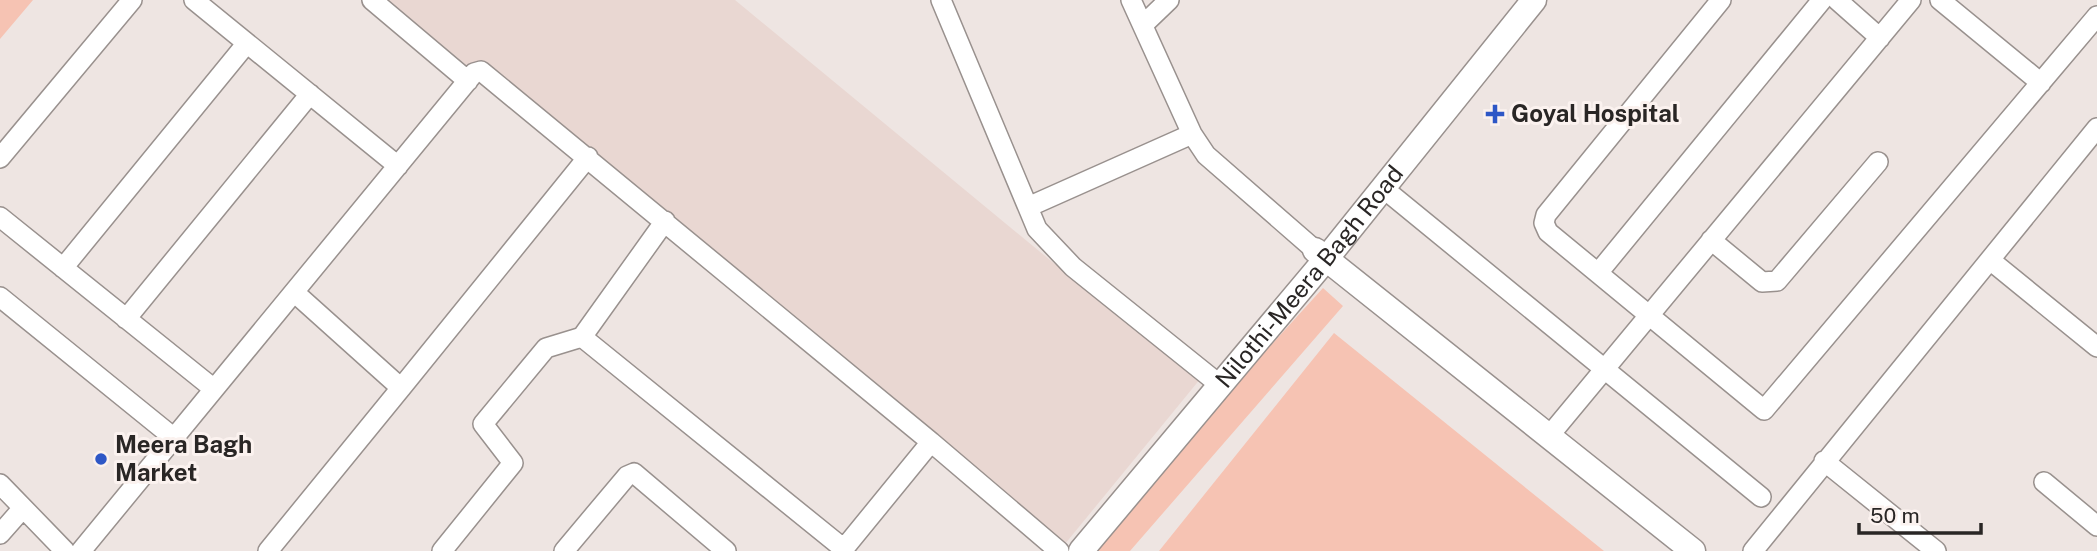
<svg xmlns="http://www.w3.org/2000/svg" width="2097" height="551" font-family="'Public Sans',sans-serif">
	<style>
		.built { fill: #e9d7d2 }
		.green { fill: #f6c3b3 }
		.lines { fill: none; stroke-linecap: round; stroke-linejoin: round }
		.minor-casing { stroke: #99918e; stroke-width: 22 }
		.tertiary-casing { stroke: #99918e; stroke-width: 27 }
		.minor { stroke: #fff; stroke-width: 19 }
		.tertiary { stroke: #fff; stroke-width: 24 }
		.poi-dot { fill: #2e57c6; stroke: #fbf2ef; stroke-width: 2.5 }
		.labels { text-anchor: middle; stroke-width: 6; stroke-linejoin: round; paint-order: stroke }
		.poi-label { font-size: 24px; font-weight: bold; fill: #292625; stroke: #fbf2ef; text-anchor: start }
		.street-label { font-size: 24px; fill: #292625; stroke: #fbf2ef }
	</style>
	<rect width="100%" height="100%" fill="#eee5e2"/>
	<!-- built -->
	<path class="built" d="M387,0H735L1056,265L1201,378L1060,550Z"/>
	<!-- green -->
	<path class="green" d="M0,0H33L0,39Z
		M1323,288L1343,306L1130,551H1096L1221,400Z
		M1334,333L1604,551H1159Z"/>
	<g class="lines">
		<defs>
			<path id="minor" d="M194,0L398,166
				M372,0L468,81
				M941,0L1037,229L1073,267L1220,385
				M1131,0L1192,134L1206,155L1315,250
				M1721,0L1546,215L1544,223L1548,232L1764,410L2097,16
				M1837,0L1880,38
				M1940,0L2041,83
				M1143,25L1169,0
				M0,158L132,0
				M1383,188L1761,497
				M1028,207L1192,134
				M0,217L214,389
				M1711,240L1762,282L1777,281L1878,162
				M1990,260L2097,347
				M63,268L247,43
				M1598,273L1822,0
				M294,292L401,388L588,157
				M0,297L174,438
				M126,319L310,94
				M582,337L844,549
				M1549,436L1911,0
				M931,442L1059,551
				M1824,461L1936,551
				M2044,482L2097,526
				M0,484L65,551
				M0,534L23,508
				M81,551L474,73L481,71L931,442L842,551
				M268,551L401,388
				M442,551L513,463L483,424L546,348L582,337L665,221
				M564,551L627,476L634,473L726,551
				M1753,551L2097,128"/>
			<g id="tertiary">
				<path d="M1315,250L1693,551"/>
				<path id="s1" d="M1081,551L1326,259L1534,0"/>
			</g>
		</defs>
		<!-- minor casing -->
		<use href="#minor" class="minor-casing"/>
		<!-- tertiary casing -->
		<use href="#tertiary" class="tertiary-casing"/>
		<!-- minor -->
		<use href="#minor" class="minor"/>
		<!-- tertiary -->
		<use href="#tertiary" class="tertiary"/>
	</g>
	<!-- markers -->
	<g class="poi-dot">
		<path d="M1491.5 103.5h7v7h7v7h-7v7h-7v-7h-7v-7h7z"/>
		<circle cx="101" cy="459" r="7"/>
	</g>
	<g class="labels">
		<!-- poi labels -->
		<g class="poi-label">
			<text x="1511" y="122">Goyal Hospital</text>
			<text x="115" y="453">Meera Bagh<tspan x="115" dy="28">Market</tspan></text>
		</g>
		<!-- street labels -->
		<g class="street-label">
			<text dy="8" stroke="none"><textPath href="#s1" startOffset="357">Nilothi-Meera Bagh Road</textPath></text>
		</g>
	</g>
	<!-- scale -->
	<path d="M1859 523v10h122v-10" fill="none" stroke="#292625" stroke-width="3.5"/>
	<text x="1870" y="523" font-size="21" fill="#292625" stroke="#fbf2ef" stroke-width="5" paint-order="stroke">50 m</text>
</svg>
